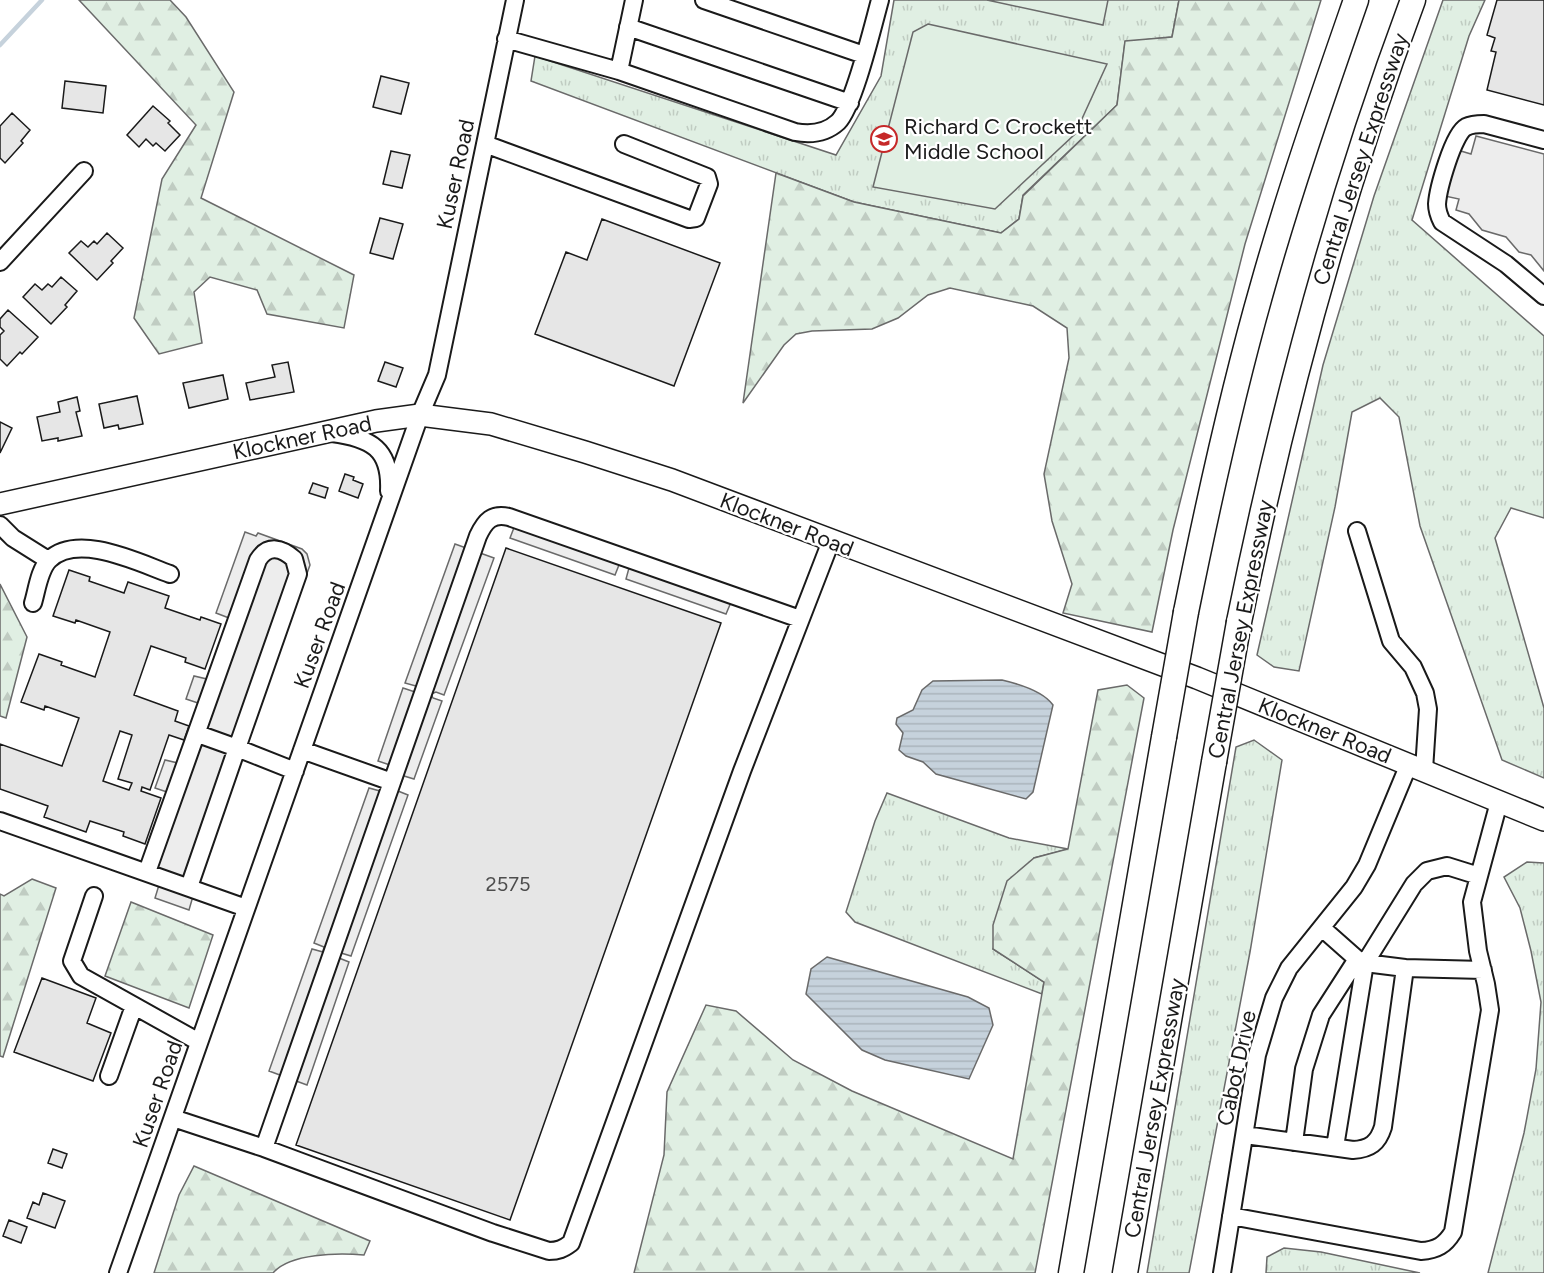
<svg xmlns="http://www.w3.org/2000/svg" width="1544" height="1273" font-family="Figtree,sans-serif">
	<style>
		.grass { fill: url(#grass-tufts); stroke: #6a6a6a; stroke-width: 1.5 }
		.forest { fill: url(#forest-firs); stroke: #6a6a6a; stroke-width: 1.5 }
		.pitch { fill: #e0efe3; stroke: #6a6a6a; stroke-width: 1.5 }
		.parking { fill: #ededed; stroke: #6a6a6a; stroke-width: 1.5 }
		.water { fill: url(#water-rules); stroke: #6a6a6a; stroke-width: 1.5 }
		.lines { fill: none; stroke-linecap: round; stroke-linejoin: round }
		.stream { stroke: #c6d2dc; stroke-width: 4.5 }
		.building { fill: #e6e6e6; stroke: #1a1a1a; stroke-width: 1.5; fill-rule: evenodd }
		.minor-casing { stroke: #1a1a1a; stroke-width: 20 }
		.major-casing { stroke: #1a1a1a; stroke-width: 24 }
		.highway-casing { stroke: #1a1a1a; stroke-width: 27 }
		.minor { stroke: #fff; stroke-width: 16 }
		.major { stroke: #fff; stroke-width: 21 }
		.highway { stroke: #fff; stroke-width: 24 }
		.highway-bridge-casing { stroke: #1a1a1a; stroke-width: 27; stroke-linecap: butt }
		.highway-bridge { stroke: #fff; stroke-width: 24 }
		.labels { text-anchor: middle; stroke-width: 4.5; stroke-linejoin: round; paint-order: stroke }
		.number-label { font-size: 20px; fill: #4d4d4d }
		.poi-label { font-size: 22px; fill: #1a1a1a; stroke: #fff; text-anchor: start }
		.street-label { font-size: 22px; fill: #1a1a1a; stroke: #fff }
	</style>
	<defs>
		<pattern id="grass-tufts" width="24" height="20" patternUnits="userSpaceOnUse" patternTransform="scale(1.5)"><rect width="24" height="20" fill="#e0efe3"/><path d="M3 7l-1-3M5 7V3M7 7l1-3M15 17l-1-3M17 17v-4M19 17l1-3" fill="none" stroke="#c0ccc2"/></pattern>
		<pattern id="forest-firs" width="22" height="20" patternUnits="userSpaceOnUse" patternTransform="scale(1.5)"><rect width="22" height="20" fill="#e0efe3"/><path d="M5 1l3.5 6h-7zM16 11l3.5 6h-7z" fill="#c0ccc2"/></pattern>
		<pattern id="water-rules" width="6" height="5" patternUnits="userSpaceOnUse" patternTransform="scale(1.5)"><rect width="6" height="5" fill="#c6d2dc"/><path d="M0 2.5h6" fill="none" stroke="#aab4bc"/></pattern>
	</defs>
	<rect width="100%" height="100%" fill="#fff"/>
	<!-- grass -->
	<path class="grass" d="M894,0H1179L1172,37L1125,42L1117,105L1023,195L1019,219L1001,233L854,202L531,81L535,56L836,155L881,76Z
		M1443,0H1485L1469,36L1412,220L1544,336V518L1511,508L1495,538L1544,708V778L1502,760L1420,526L1399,417L1380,398L1352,412L1335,507L1299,671L1274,667L1257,655L1323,365L1374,196Z
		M1254,740L1282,760L1250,952L1189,1273H1147L1236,747Z
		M887,793L1009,838L1068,849L1034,858L993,949L1044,982L1042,994L855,922L846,912L875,821Z
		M1527,862L1544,863V1273H1488L1524,1133L1536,1069L1541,1002L1531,951L1520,908L1504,877Z
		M1284,1248L1321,1252L1420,1273H1266L1267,1257Z"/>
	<!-- forest -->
	<path class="forest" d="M79,0H170L186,17L234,92L201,198L354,275L344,328L267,314L257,290L210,277L194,292L202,343L159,354L134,318L162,179L196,125Z
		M1179,0H1321L1245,244L1173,530L1152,632L1063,613L1072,584L1052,521L1044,474L1069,358L1067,328L1033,306L950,288L928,295L898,318L872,329L812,331L796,334L784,345L743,403L776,173L854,202L1001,233L1019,219L1023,196L1117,105L1125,41L1172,37Z
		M0,584L27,637L6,718L0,716Z
		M1127,685L1144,698L1035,1273H634L664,1155L667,1092L706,1005L736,1011L793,1060L852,1091L1013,1159L1044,982L993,949V925L1007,881L1034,858L1068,849L1098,690Z
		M32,879L56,888L3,1057L0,1056V894L4,896Z
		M131,902L213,935L189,1008L105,976Z
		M194,1166L370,1241L364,1255C338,1253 290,1253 273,1273H154L179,1195Z"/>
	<!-- pitch -->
	<path class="pitch" d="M987,0H1108L1103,25Z
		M928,24L1107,64L1075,134L995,209L873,187L913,32Z"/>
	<!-- parking -->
	<path class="parking" d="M1476,136L1544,154V271L1531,255L1519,252L1506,237L1482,230L1469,214L1456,210L1459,199L1431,193L1444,146L1471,154Z
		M520,512L737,588L726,614L626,579L629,568L619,565L615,575L510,538Z
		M245,532L256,536L258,533L302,549L307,554L310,565L200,872L189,910L155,898L159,885L138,878L167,792L155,788L165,760L178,763L198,703L186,699L194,676L207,679L229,618L216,613Z
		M455,544L494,558L444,695L436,692L431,694L433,698L442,701L414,779L404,776L398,791L408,795L351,956L341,953L339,958L349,962L307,1085L269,1071L312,949L323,952L324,947L314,943L369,788L380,791L390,765L378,761L403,688L415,692L416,686L405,683Z"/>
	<!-- water -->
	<path class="water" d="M1002,680C1019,684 1043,691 1053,705L1033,792L1026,799L936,774L923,762L906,756L899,750L903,733L896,724L897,718L913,710L922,690L933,681Z
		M827,957L968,997L989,1008L993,1025L969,1079L885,1060L862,1050L806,994L811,969Z"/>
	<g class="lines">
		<!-- stream -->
		<path class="stream" d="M0,45L42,0"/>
	</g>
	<!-- building -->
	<path class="building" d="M1497,0H1544V105L1487,90L1496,52L1491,51L1495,38L1487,35Z
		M381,76L409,83L401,114L373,107Z
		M65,81L106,86L103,113L62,108Z
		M153,106L170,121L168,123L180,135L165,151L156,143L153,146L146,139L139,147L127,135Z
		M12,113L30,130L21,141L23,143L5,163L0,158V126Z
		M391,151L410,155L402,188L383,184Z
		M380,218L403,224L393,259L370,253Z
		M602,219L720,263L674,386L535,334L566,252L587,260Z
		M107,233L123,248L111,261L113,263L97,280L69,253L81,241L88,247L94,241L97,244Z
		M61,277L77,291L65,305L67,307L51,324L23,297L35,284L42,290L48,284L52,287Z
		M8,310L38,337L22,354L20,352L7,366L0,359V335L4,331L0,327V319Z
		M288,362L294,392L250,400L246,383L275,377L272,365Z
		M385,362L403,368L396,387L378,381Z
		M223,375L228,399L189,408L183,383Z
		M137,396L143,424L119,429L118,425L104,428L99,404Z
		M77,397L80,411L76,412L82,436L58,441V438L42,441L37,417L60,412L58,402Z
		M0,422L12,428L0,453Z
		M345,474L354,477L353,480L363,484L358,498L339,491Z
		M313,483L328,488L325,498L309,493Z
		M506,548L721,623L510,1220L296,1145Z
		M69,570L90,577L89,581L124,593L128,582L169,596L165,608L200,620L201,617L221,624L205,669L185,662L186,658L151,646L134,695L178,711L175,721L189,726L184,740L169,735L150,790L142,787L141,791L161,798L145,844L123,836L124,832L90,821L86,832L44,817L48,806L0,789V744L62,766L79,718L45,706L44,710L21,702L39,654L62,662L61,665L95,677L110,632L76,620L75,623L53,616ZM120,731L132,735L118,779L132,783L129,790L103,781Z
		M42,978L96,998L87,1023L111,1033L93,1081L14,1052Z
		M53,1149L67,1154L62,1168L48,1163Z
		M43,1193L65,1201L55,1228L27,1218L33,1202L39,1205Z
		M9,1220L27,1227L21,1243L3,1236Z"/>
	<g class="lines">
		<defs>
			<path id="minor" d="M704,0L864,55
				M628,27L850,103
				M506,39L619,71L795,132C811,135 826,133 838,122C854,106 873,25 880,0
				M619,71L634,0
				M1544,140L1484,124C1478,124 1472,124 1466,127C1453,134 1438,189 1437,204C1437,211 1439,216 1442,222L1506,264L1544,296
				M485,144L689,219L696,218L709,184L707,177L624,144
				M0,262L84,171
				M332,433C371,438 391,449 389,491
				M0,525L13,538L48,560
				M1357,531L1391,641L1413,667L1425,693L1428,709L1424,770
				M33,603C37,590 39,570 49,560C78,532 139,563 170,574
				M392,782L478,536C485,521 492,513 509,517L800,619
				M0,821L246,908
				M147,872L258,560C268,544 282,548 294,559L298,574L237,748L295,771
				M189,887L237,748L198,734
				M94,896L72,961L81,976L199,1042
				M1322,928L1357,959L1365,963L1335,1147
				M1405,968L1365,963L1414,884L1427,871L1447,866L1479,876
				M109,1076L134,1006
				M173,1118L264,1148L392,782L302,750
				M1245,1135L1353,1150C1370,1149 1378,1143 1383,1127L1405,968L1483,970
				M1294,1142L1304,1069L1321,1015L1357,959
				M264,1148L493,1233L549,1251C558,1251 563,1249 571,1243L742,771L831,541
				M1231,1216L1421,1251C1437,1250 1445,1245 1453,1232L1490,1010L1486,984L1478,951L1472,902L1499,802
				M118,1273L420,415L437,375L515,0
				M1222,1273L1257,1055L1274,998L1289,968L1354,887L1367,865L1409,764"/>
			<path id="major" d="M0,504L376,421L420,415L491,424L585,452L672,480L1197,678L1544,820"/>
			<path id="highway" d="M1186,612C1208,503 1232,393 1263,285C1290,189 1323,95 1356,0
				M1239,622C1282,410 1337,203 1413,0
				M1071,1273L1164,737
				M1125,1273L1214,762"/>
		</defs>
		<!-- minor casing -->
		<use href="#minor" class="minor-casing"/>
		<!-- major casing -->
		<use href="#major" class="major-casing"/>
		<!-- highway casing -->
		<use href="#highway" class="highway-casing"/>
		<!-- minor -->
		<use href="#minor" class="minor"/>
		<!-- major -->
		<use href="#major" class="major"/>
		<!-- highway -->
		<use href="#highway" class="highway"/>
		<defs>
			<path id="highway-bridge" d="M1164,737L1186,612
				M1214,762L1239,622"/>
		</defs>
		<!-- highway-bridge casing -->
		<use href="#highway-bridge" class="highway-bridge-casing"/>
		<!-- highway-bridge -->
		<use href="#highway-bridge" class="highway-bridge"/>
	</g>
	<!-- icons -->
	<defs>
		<symbol id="school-ring" viewBox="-11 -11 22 22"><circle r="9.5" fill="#fff" stroke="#c62828" stroke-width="1.5"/><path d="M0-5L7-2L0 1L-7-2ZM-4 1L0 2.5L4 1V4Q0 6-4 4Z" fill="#c62828"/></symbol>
	</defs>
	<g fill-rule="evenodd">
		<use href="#school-ring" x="869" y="124" width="30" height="30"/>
	</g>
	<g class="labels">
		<!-- number labels -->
		<g class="number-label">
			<text x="508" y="891">2575</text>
		</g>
		<!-- poi labels -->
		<g class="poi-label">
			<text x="904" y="134">Richard C Crockett<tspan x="904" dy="25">Middle School</tspan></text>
		</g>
		<!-- street labels -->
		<g class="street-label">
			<text transform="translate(1360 159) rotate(-72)" y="8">Central Jersey Expressway</text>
			<text transform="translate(455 174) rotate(-78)" y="8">Kuser Road</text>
			<text transform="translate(302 437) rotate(-12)" y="8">Klockner Road</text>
			<text transform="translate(787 524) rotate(21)" y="8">Klockner Road</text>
			<text transform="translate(1240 629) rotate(-79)" y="8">Central Jersey Expressway</text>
			<text transform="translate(319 635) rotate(-70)" y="8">Kuser Road</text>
			<text transform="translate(1325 730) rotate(22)" y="8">Klockner Road</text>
			<text transform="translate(1236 1068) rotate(-78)" y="8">Cabot Drive</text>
			<text transform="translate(157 1094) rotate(-71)" y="8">Kuser Road</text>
			<text transform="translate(1154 1108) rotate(-80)" y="8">Central Jersey Expressway</text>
		</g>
	</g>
</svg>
